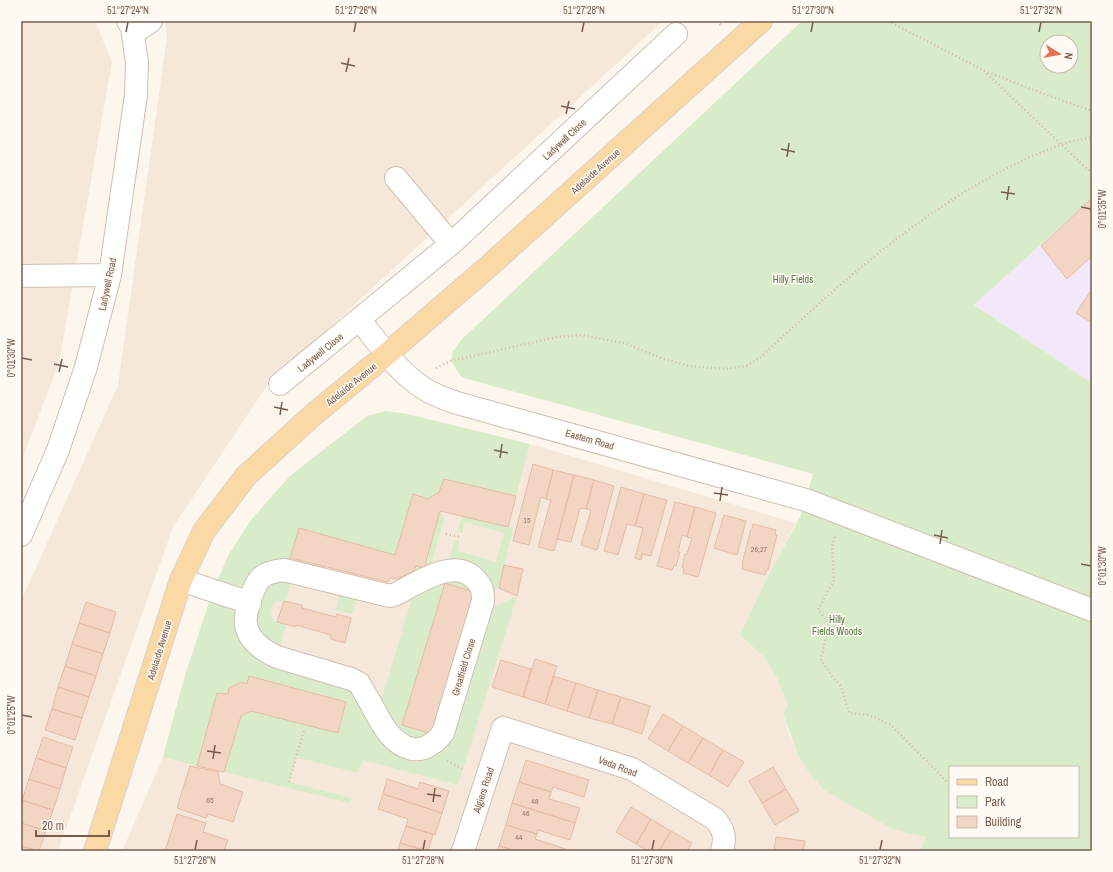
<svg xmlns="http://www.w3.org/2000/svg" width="1113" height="872" font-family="'Archivo Narrow',sans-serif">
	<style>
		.residential { fill: #f5e8da }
		.education { fill: #f3e8fa }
		.green { fill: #d8ecc9; fill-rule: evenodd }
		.building { fill: #f3d5c3; stroke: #e6bba3 }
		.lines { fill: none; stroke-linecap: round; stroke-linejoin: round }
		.minor-casing { stroke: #d1beb0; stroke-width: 24 }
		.major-casing { stroke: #dad1cd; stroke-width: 24 }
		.path { stroke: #d9b8a5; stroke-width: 2.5; stroke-dasharray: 1 3; stroke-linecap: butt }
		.minor { stroke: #fff; stroke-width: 22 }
		.major { stroke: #fbd9a5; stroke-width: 22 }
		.ticks { fill: none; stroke: #7a5c4d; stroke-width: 1.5 }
		.labels { text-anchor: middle; stroke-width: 3; stroke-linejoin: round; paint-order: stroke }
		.number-label { font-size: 8px; fill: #987a6a }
		.street-label { font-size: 10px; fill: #7a5c4d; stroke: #fffaf3 }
		.park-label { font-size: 10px; fill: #537a41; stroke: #fffaf3 }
		.neatline { fill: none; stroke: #7a5c4d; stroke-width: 1.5 }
		.ticks-label { font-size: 10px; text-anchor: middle; fill: #7a5c4d }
	</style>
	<rect width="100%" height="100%" fill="#fdf6ec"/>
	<!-- residential -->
	<path class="residential" d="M21,21H95L112,62L59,363L21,462Z
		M165,21H663L268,384L173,527L58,851H21V601L118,385L167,37Z
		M386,411L407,414L534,445L796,523L766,580L740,635L766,659L772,670L777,677L788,705L783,714L788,731L798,755L809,773L817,782L894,830L926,837L920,851H122L163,757L184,679L210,599L228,556L251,520L290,476L367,416Z"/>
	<!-- education -->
	<path class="education" d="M1091,198H1092V383L973,305Z"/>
	<!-- green -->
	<path class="green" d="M802,21H1092V198L974,305L1092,383V851H920L926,837L894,830L824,790L809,773L798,755L783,714L788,705L777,678L772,670L766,659L740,635L766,580L801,515L813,474L464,378L460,375L451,361L453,351L461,340ZM1047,42H1071V66H1047ZM950,767H1078V837H950Z
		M386,411L407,414L530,444L516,496L444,479L439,492L428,499L395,555L299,528L290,557L317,564L315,569L252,573L243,585H235L218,580L228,556L251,520L290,476L367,416Z
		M440,511L444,519L429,571L417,576L414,571L416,566L424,567Z
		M462,516L513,528L499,588L492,591L448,563L455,539L460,540L457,551L496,562L504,533L465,522L462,533L457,532Z
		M458,578L477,591L469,609L474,592L432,734V738L410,739L399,729L381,702L411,601L400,605L394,606L356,599L352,614L336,610L340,590Z
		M268,581H291L286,602L277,601C270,607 270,613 274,621L286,625L279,650L259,635L253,609Z
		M517,596L458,785L362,760L358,773L296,757L289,782L351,798L350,803L224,772L241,716L251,711L339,733L346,702L249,677L247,684L241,682L229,687L228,694L217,693L197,766L163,757L184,679L210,599C237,607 233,606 238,632L350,686L425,755L492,608Z"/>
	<!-- building -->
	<path class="building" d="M1091,199L1092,200V256L1067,279L1041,246Z
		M1092,289V323L1076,313Z
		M533,464L553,470L546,499L541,497L529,545L513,541Z
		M553,470L574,475L554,551L538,547L551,500L546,499Z
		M574,475L594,480L586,509L580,508L571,542L557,539Z
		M444,479L516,496L508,527L440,511L424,568L416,566L414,571L397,579L390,578L388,582L290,558L299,528L395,555L413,494L428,499L439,492Z
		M594,480L614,486L597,550L581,545L591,510L586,509Z
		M621,487L644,494L635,526L627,524L618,555L604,551Z
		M644,494L667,500L651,556L642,554L641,560L635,558L643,528L635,526Z
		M675,502L695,507L687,537L682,535L678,552H680L676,566L674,565L672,570L657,566Z
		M695,507L716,513L698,577L683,573L684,568L682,567L685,554H687L692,538L687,537Z
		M724,515L746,521L737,555L714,548Z
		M753,524L776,530L775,535H777L768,570H766L765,575L742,569L743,564H742L751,529H752Z
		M504,565L523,569L517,596L499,588Z
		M445,583L474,592L432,734L402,725Z
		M284,601L302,605V608L336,617L337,614L351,618L345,643L331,639V635L296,625V627L277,622Z
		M86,602L116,612L110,633L79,623Z
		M79,623L110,633L103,654L72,644Z
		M72,644L103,654L96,676L65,666Z
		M535,659L557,666L545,704L523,697Z
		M501,660L531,669L523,697L492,687Z
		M65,666L96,676L89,697L58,687Z
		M249,676L346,702L338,733L251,711L241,716L224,772L197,766L217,693L228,694L229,688L241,682L247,684Z
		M553,676L576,683L567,711L545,704Z
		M576,683L598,690L589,718L567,711Z
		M58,687L89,697L82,718L52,709Z
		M598,690L621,697L612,724L589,718Z
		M621,697L650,706L642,734L612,724Z
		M52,709L82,718L75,740L45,730Z
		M663,714L683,726L668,751L648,739Z
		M683,726L703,738L688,763L668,751Z
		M43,737L73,747L66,768L36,758Z
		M703,738L723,750L709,775L688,763Z
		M723,750L744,762L728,787L709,775Z
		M36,758L66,768L60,789L29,779Z
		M526,760L589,780L584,797L553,787L551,792L519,782Z
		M190,766L218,772L220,784L243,792L233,822L208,814L206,818L177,808Z
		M773,767L786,789L762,803L749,781Z
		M29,779L60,789L53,810L22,800Z
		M387,779L418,789L420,782L449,791L442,813L383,794Z
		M519,782L551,792L549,799L580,808L575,823L512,803Z
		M786,789L799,811L775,825L762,803Z
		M383,794L442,813L435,835L406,826L408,819L378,809Z
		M22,800L53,810L46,831L21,823Z
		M512,803L575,823L570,840L538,830L537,834L506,825Z
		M631,807L651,819L636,844L616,832Z
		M177,814L206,823L203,832L228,840L224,851H165Z
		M651,819L671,831L659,851H647L636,844Z
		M21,823L46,831L39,851L21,846Z
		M506,825L537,834L535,839L566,849V851H516L499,846Z
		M406,826L433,834L428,851L400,843Z
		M671,831L692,843L687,851H659Z
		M776,837L805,841L803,851H774Z
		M400,843L425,851H398Z
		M21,846L37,851H21Z
		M499,846L516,851H497Z"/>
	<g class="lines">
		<defs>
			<path id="minor" d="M133,33L151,21
				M396,178L451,244
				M21,276L110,275
				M360,320C379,344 397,371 423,388C434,395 445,399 457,403L806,500L1092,610
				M280,384L451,244L676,34
				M21,535L58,450L86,367L110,275L136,95L137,63L132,28L128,21
				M284,570L390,596L396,594C416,584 452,558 473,577C482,586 483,589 483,601L443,733C435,743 424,751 412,749C388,744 378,715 367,697C364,693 362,687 359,683C357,682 353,680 351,679L277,657C264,651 249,641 246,625C244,615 254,581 263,576C269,572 276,571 284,570Z
				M181,580L250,603
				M463,851L503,728L632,769L715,819C724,830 726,837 722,851"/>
			<path id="major" d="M95,851L181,580L204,531L246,476L313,415L387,354L489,266L761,21"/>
		</defs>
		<!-- minor casing -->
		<use href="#minor" class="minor-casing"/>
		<!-- major casing -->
		<use href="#major" class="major-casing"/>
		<!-- path -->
		<path class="path" d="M717,21L722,26
			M888,21L983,70L1044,94L1092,111
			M984,71L1085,167L1092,172
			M436,368L451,361L557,337L580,335L624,343L664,359L689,366L725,369L746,366L760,358C847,276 946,187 1060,145C1070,141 1081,140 1092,137
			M446,534L461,537
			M835,537L832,546L834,580L818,610L829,622L821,660L831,675L841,686L849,713L869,715L891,725L950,785
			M447,761L465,770
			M289,782L304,730"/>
		<!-- minor -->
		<use href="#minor" class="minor"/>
		<!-- major -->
		<use href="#major" class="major"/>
	</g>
	<!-- ticks -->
	<path class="ticks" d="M126,32L128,22M354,32L356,22M582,32L584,22M811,32L813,22M1039,32L1041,22M341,63L355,66M346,72L349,58M561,106L575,109M566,114L569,101M781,149L795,152M787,157L789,143M1001,192L1015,194M1007,200L1009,186M1081,207L1091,209M22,358L32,360M54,364L68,367M59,372L62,359M274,407L288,410M280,415L282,402M494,450L508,453M500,458L502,444M714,493L728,495M720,501L722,487M934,535L948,538M940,544L942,530M1081,564L1091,566M22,715L32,717M207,751L221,753M213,759L215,745M427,794L441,796M433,802L435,788M195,850L197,840M423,850L425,840M652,850L654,840M880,850L882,840"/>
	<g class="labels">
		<!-- number labels -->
		<g class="number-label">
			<text x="527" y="523">15</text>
			<text x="759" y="552">26;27</text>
			<text x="210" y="803">65</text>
			<text x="535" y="804">48</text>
			<text x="526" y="816">46</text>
			<text x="519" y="840">44</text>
		</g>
		<!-- street labels -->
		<g class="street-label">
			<text transform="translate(564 139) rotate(-43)" y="4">Ladywell Close</text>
			<text transform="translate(595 171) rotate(-42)" y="4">Adelaide Avenue</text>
			<text transform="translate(107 284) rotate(-78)" y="4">Ladywell Road</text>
			<text transform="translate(320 352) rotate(-39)" y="4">Ladywell Close</text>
			<text transform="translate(351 384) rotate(-39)" y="4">Adelaide Avenue</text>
			<text transform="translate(590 439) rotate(16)" y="4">Eastern Road</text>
			<text transform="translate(159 650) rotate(-73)" y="4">Adelaide Avenue</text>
			<text transform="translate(463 667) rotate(-73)" y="4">Greatfield Close</text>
			<text transform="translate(618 766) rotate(21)" y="4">Veda Road</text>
			<text transform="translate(483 790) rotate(-72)" y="4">Algiers Road</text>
		</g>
		<!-- park labels -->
		<g class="park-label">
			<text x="793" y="283">Hilly Fields</text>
			<text x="837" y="623">Hilly<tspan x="837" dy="12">Fields Woods</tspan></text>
		</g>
	</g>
	<!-- border -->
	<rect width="1113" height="872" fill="none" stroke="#fffaf3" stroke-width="44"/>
	<!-- legend -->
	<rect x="949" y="766" width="130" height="72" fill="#fffaf3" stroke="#cabbb1"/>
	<rect x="957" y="779" width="20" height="6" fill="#fbd9a5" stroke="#cabbb1"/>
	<text x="985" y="786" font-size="12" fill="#7a5c4d">Road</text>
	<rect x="957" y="796" width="20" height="12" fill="#d8ecc9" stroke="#cabbb1"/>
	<text x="985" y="806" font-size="12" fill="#7a5c4d">Park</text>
	<rect x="957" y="816" width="20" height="12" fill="#f3d5c3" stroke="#cabbb1"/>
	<text x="985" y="826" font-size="12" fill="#7a5c4d">Building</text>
	<!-- north arrow -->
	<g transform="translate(1059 54) rotate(101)"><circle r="19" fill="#fffaf3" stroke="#cabbb1"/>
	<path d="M0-3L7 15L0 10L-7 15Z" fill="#e76f51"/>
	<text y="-6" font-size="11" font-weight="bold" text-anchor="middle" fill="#7a5c4d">N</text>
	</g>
	<!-- scale -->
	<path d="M36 830v6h73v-6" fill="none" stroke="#7a5c4d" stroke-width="2"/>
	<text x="42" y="830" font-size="12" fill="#7a5c4d" stroke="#fffaf3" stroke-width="3" paint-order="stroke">20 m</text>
	<rect x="22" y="22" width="1069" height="828" class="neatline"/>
	<g class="ticks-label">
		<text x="128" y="14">51°27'24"N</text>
		<text x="356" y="14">51°27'26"N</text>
		<text x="584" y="14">51°27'28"N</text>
		<text x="813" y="14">51°27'30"N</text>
		<text x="1041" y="14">51°27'32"N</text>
		<text transform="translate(1102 209) rotate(-90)" y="4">0°01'35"W</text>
		<text transform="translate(11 358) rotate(-90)" y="4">0°01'30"W</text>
		<text transform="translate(1102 566) rotate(-90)" y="4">0°01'30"W</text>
		<text transform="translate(11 715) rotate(-90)" y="4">0°01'25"W</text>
		<text x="195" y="864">51°27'26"N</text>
		<text x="423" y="864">51°27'28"N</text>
		<text x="652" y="864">51°27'30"N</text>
		<text x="880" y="864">51°27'32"N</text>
	</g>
</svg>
